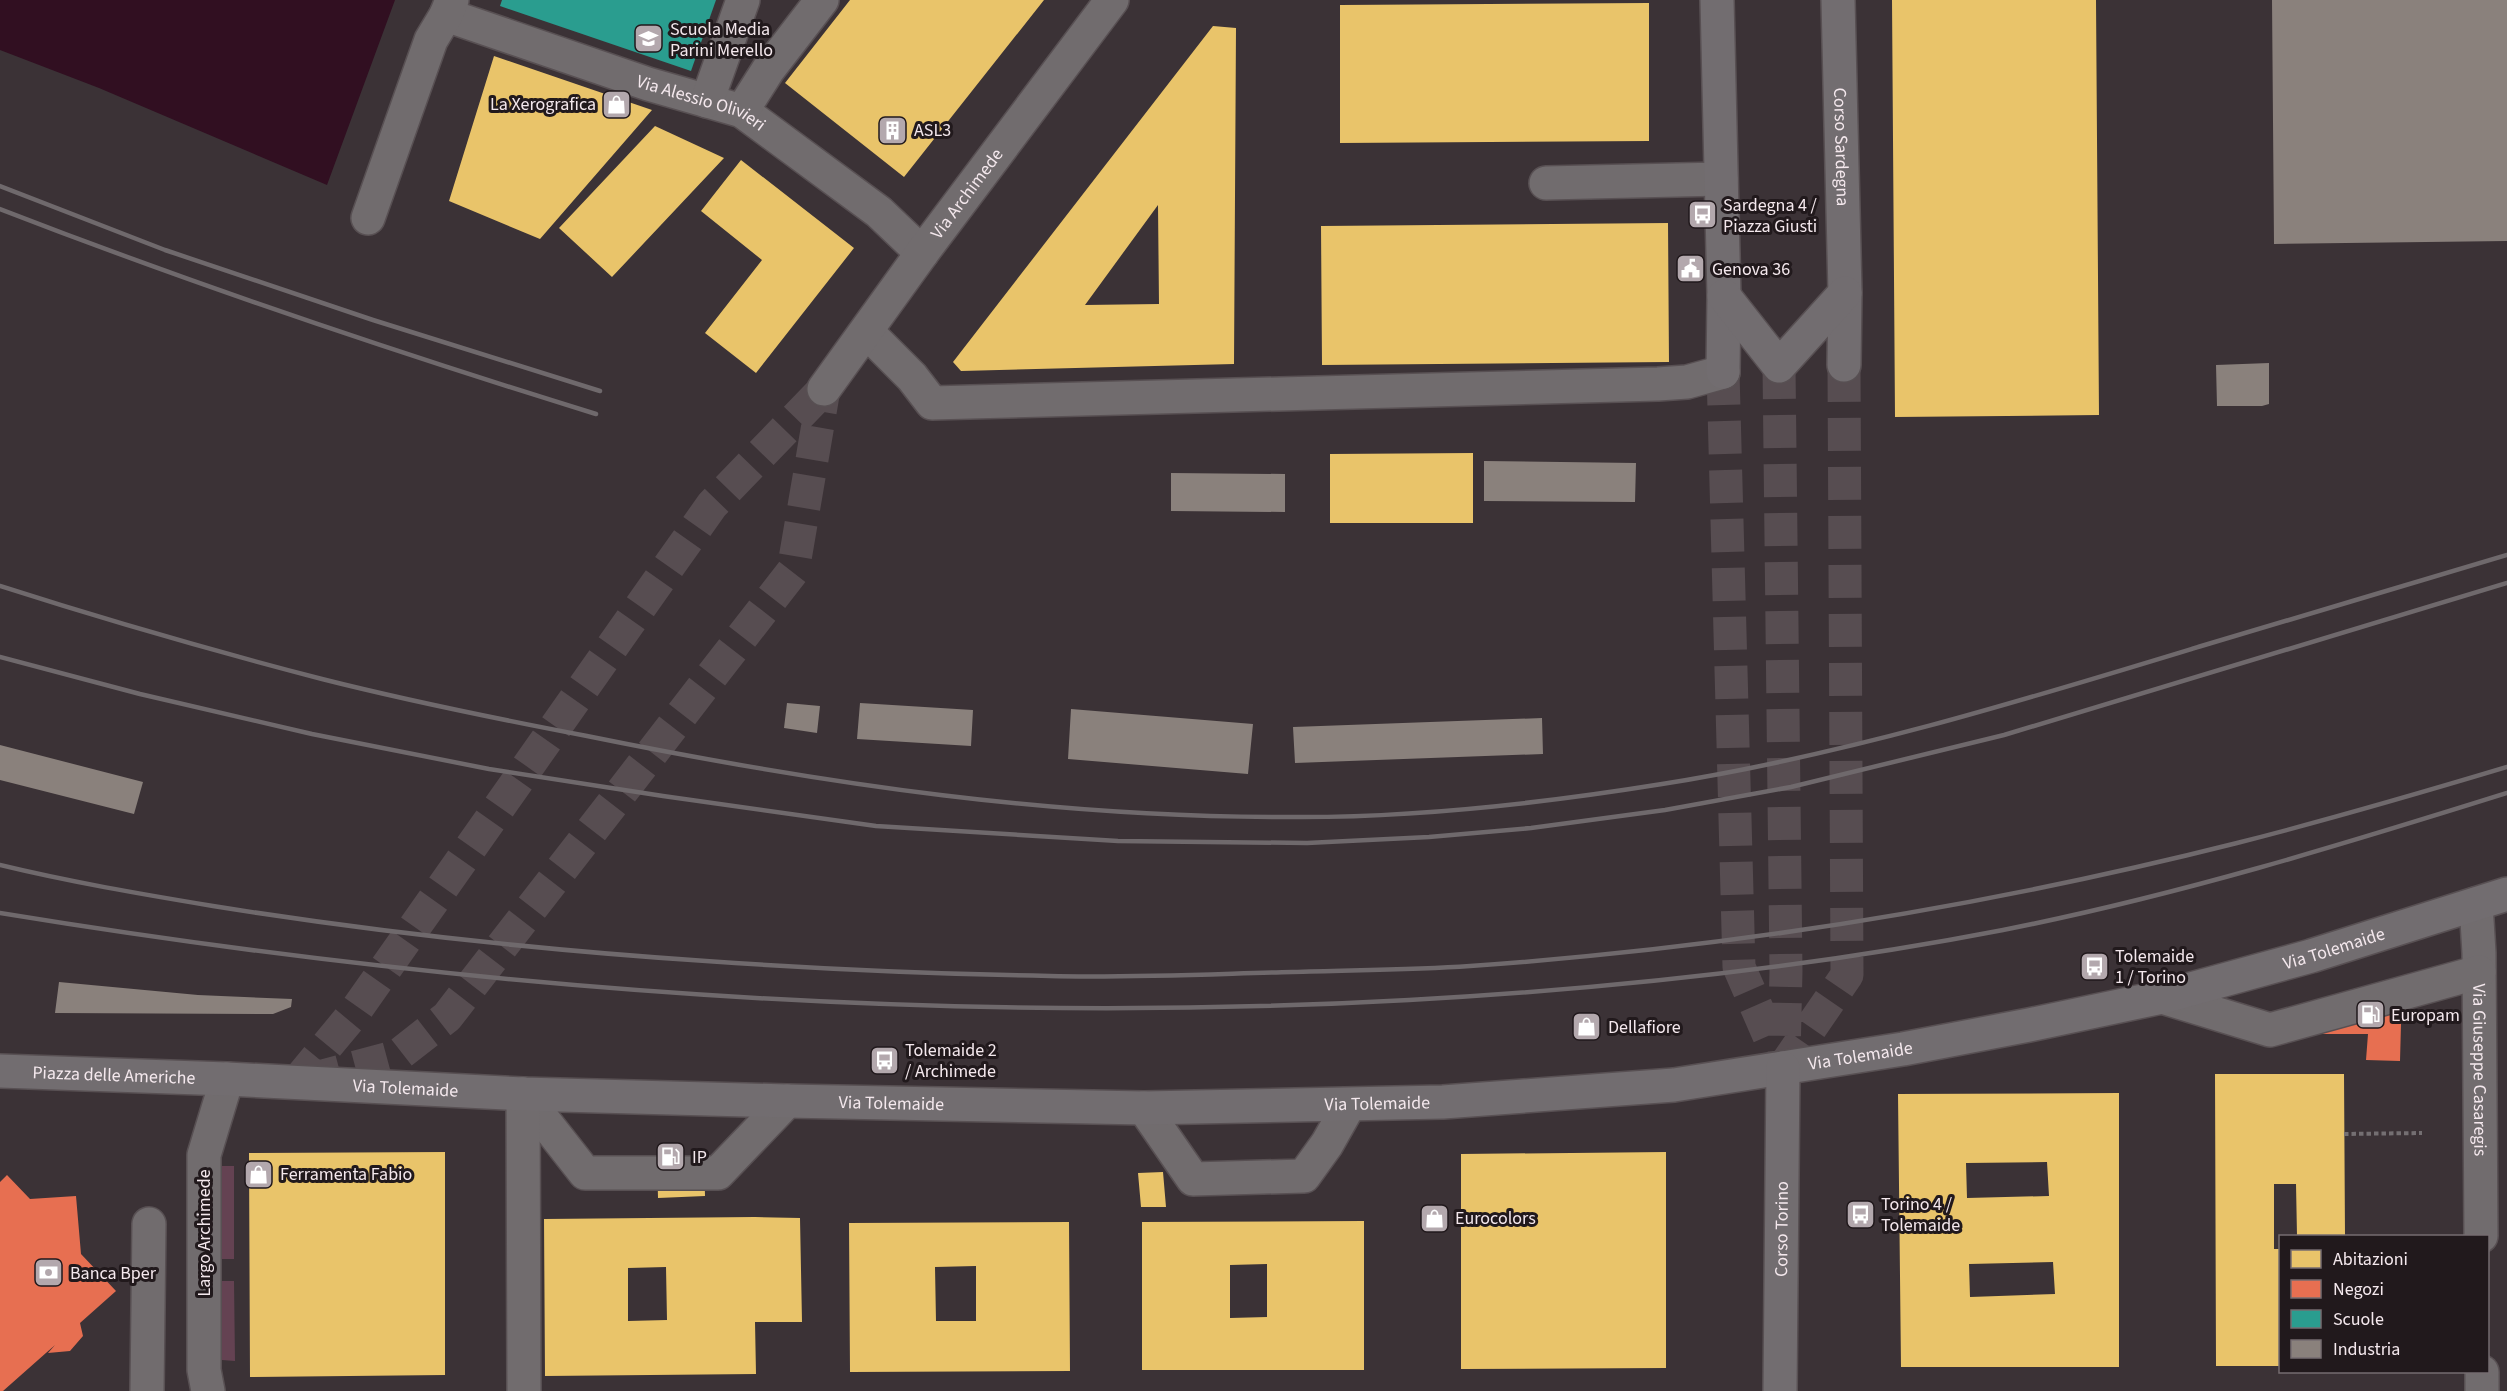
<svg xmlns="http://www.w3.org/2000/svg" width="2507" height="1391" font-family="'Source Sans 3',sans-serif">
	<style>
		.green { fill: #644252 }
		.water { fill: #310f21 }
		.homes { fill: #e9c46a; fill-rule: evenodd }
		.shops { fill: #e76f51 }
		.schools { fill: #2a9d8f }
		.industry { fill: #8a817c }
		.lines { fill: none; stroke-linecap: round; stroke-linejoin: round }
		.minor-tunnel { stroke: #574d51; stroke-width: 33; stroke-dasharray: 33 16; stroke-linecap: butt }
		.major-tunnel { stroke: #574d51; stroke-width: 33; stroke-dasharray: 33 16; stroke-linecap: butt }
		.minor-casing { stroke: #585053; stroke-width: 36 }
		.major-casing { stroke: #585053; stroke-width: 36 }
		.path { stroke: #746f72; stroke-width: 4; stroke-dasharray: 4.5 3; stroke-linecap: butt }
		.minor { stroke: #716c6e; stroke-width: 33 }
		.major { stroke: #726d70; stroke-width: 33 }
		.rail { stroke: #6f696c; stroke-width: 4.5 }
		.labels { text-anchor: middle; stroke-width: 6; stroke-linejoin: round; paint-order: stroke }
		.poi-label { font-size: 18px; fill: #f4e8ed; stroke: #21191c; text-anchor: start }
		.street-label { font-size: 18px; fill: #f4e8ed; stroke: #21191c }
	</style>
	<rect width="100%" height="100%" fill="#3b3236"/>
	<!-- green -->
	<path class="green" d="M222,1166H234V1259H220Z
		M221,1281H234L235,1361L222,1360Z"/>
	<!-- water -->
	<path class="water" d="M0,0H395L327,185L99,88L0,50Z"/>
	<!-- homes -->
	<path class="homes" d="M850,0H1044L904,177L785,83Z
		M1892,0H2096L2099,415L1895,417Z
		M1649,3V141L1340,143V5Z
		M1213,26L1236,28L1234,364L961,371L953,362ZM1158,205L1159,304L1085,305Z
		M494,56L652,110L540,239L449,201Z
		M655,126L724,158L612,277L559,228Z
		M741,160L854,248L756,373L705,333L762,260L701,211Z
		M1668,223L1669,362L1322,365L1321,226Z
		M1473,453V523H1330V454Z
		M2215,1074H2344L2345,1236H2297L2296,1184H2274V1249H2280V1366H2216Z
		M2119,1093V1367H1901L1898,1094ZM2047,1162L2049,1196L1967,1198L1966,1163ZM2053,1262L2055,1294L1970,1297L1969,1264Z
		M445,1152V1375L250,1377L249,1153Z
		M1666,1152V1368L1461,1369V1154Z
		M704,1157L705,1196L658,1198L657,1159Z
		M1163,1172L1166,1207H1141L1138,1173Z
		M755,1217L800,1218L802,1322H755L756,1374L545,1376L544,1219ZM666,1267L667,1320L628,1321V1268Z
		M1364,1221V1370H1142V1222ZM1267,1264V1317L1230,1318V1265Z
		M1069,1222L1070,1371L850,1372L849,1223ZM976,1266V1321H936L935,1267Z"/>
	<!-- shops -->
	<path class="shops" d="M2392,1004V1018L2401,1024L2400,1061L2366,1060L2368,1034H2298Z
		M7,1175L30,1199L76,1196L81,1254L116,1291L80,1323L83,1336L70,1351L48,1353L55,1345L3,1391H0V1182Z"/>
	<!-- schools -->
	<path class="schools" d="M502,0H716L691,71L500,6Z"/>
	<!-- industry -->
	<path class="industry" d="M2272,0H2507V241L2274,244Z
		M2269,363V404L2262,406H2217L2216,365Z
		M1484,461L1636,463L1635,502L1484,501Z
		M1171,473L1285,474V512L1171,511Z
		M787,703L820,706L817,733L784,728Z
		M860,703L973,710L971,746L857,739Z
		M1071,709L1253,724L1248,774L1068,759Z
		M1542,718L1543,754L1295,763L1293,727Z
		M0,745L143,782L134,814L0,780Z
		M59,982L198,995L292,999L291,1007L273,1014L55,1013Z"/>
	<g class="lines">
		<!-- minor-tunnel -->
		<path class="minor-tunnel" d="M308,1080L397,1056L447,1017L793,571L824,389
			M296,1083L354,1013L712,505L824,389"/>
		<!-- major-tunnel -->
		<path class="major-tunnel" d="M1779,366L1786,971L1784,1057
			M1723,372L1739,967L1783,1068
			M1783,1068L1847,975L1844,365"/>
		<defs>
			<g id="minor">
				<path id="s1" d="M446,15L648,84L742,111L879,212L922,253"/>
				<path d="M707,101L743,0"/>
				<path d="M742,111L768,70L822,0"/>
				<path d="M1546,183L1721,179"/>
				<path d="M368,218L431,40L446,15L452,0"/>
				<path d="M867,332L912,377L932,403L1658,384L1687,382L1723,372"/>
				<path id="s2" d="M824,389L922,253L1112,0"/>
				<path id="s3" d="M2476,904L2479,953L2481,1236"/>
				<path d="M2162,997L2270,1030L2479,972"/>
				<path d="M523,1094L585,1173H718L787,1101"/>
				<path d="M523,1094L524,1391"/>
				<path d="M1144,1108L1193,1179L1304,1176L1327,1144L1349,1105"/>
				<path d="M2482,1372V1391"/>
				<path d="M147,1391L149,1224"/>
				<path d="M208,1391L204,1370V1155L227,1079"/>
			</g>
			<g id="major">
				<path d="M1717,0L1724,296L1723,372"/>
				<path id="s4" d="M1838,0L1845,293L1844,365"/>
				<path d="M1724,296L1779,366L1845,293"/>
				<path id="s5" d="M0,1071L227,1079L523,1094L787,1101L1144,1108L1443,1102L1674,1085L1903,1049L2029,1025L2162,997L2311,956L2507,894"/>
				<path id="s6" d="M1780,1391L1783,1068"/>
			</g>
		</defs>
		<!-- minor casing -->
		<use href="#minor" class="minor-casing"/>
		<!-- major casing -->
		<use href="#major" class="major-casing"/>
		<!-- path -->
		<path class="path" d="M2344,1134L2422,1133"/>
		<!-- minor -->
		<use href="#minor" class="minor"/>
		<!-- major -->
		<use href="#major" class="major"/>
		<!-- rail -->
		<path class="rail" d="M0,186L165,250L373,320L600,391
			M0,209C196,285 395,352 596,414
			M0,586C106,620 214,651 322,679C409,701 498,719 587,736C823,784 1061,819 1302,817C1422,817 1544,803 1662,784C1845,755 2021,701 2198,647C2301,616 2404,586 2507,555
			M0,657L140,694L312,734L489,769L663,796L876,826L1118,841L1307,843L1429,837L1531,828L1665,810L1791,787L2004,735L2507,583
			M0,865C70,882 141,894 213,906C376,932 541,950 706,961C821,969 935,974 1050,976C1131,978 1212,974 1292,972C1352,970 1411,970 1470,966C1728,948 1987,906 2237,843C2328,820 2417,794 2507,767
			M0,913C465,989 938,1026 1409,1000C1608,989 1807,968 2003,930C2175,896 2341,845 2507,793"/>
	</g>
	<!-- icons -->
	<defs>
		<symbol id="school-square" viewBox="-11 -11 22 22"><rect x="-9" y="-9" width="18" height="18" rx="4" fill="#b3a8ad" stroke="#21191c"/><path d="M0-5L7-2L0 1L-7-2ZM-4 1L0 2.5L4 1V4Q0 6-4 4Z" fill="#fff"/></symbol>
		<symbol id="shop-square" viewBox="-11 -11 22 22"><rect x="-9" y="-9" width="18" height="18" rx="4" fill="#b3a8ad" stroke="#21191c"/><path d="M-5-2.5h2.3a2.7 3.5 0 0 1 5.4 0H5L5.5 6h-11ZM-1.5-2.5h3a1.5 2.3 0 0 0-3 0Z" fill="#fff"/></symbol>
		<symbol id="building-square" viewBox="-11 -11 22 22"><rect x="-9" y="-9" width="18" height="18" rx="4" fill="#b3a8ad" stroke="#21191c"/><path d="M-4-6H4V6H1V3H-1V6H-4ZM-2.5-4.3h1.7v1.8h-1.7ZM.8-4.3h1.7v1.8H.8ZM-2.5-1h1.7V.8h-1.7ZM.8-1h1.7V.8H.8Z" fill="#fff"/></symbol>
		<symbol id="bus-square" viewBox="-11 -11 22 22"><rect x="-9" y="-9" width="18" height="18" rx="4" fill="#b3a8ad" stroke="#21191c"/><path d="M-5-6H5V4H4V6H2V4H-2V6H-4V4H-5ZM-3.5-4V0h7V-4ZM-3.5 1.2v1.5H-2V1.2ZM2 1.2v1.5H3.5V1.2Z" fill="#fff"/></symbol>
		<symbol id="civic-square" viewBox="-11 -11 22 22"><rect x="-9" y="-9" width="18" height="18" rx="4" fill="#b3a8ad" stroke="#21191c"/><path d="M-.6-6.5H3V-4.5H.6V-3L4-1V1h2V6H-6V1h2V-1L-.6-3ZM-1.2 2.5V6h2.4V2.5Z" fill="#fff"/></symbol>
		<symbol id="fuel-square" viewBox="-11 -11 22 22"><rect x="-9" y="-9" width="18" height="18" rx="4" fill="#b3a8ad" stroke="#21191c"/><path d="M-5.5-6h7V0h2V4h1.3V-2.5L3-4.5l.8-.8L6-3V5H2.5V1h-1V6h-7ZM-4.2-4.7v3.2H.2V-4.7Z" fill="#fff"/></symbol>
		<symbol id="bank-square" viewBox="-11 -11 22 22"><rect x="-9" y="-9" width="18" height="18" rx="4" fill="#b3a8ad" stroke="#21191c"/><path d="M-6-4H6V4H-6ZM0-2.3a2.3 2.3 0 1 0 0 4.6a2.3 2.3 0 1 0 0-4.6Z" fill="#fff"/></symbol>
	</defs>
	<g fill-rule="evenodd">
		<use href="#school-square" x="632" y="22" width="33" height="33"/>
		<use href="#shop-square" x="600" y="88" width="33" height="33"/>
		<use href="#building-square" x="876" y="114" width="33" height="33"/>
		<use href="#bus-square" x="1686" y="198" width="33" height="33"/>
		<use href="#civic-square" x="1674" y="252" width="33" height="33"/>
		<use href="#bus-square" x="2078" y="950" width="33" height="33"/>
		<use href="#fuel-square" x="2354" y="998" width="33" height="33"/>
		<use href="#shop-square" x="1570" y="1010" width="33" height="33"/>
		<use href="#bus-square" x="868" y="1044" width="33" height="33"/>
		<use href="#fuel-square" x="654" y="1140" width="33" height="33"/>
		<use href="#shop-square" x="242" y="1158" width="33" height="33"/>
		<use href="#bus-square" x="1844" y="1198" width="33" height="33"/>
		<use href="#shop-square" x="1418" y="1202" width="33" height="33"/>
		<use href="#bank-square" x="32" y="1256" width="33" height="33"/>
	</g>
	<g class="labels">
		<!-- poi labels -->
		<g class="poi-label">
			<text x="670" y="35">Scuola Media<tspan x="670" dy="21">Parini Merello</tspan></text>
			<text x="596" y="110" text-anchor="end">La Xerografica</text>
			<text x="914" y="136">ASL3</text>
			<text x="1723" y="211">Sardegna 4 /<tspan x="1723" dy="21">Piazza Giusti</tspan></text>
			<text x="1712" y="275">Genova 36</text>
			<text x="2115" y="962">Tolemaide<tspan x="2115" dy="21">1 / Torino</tspan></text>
			<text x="2391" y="1021">Europam</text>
			<text x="1608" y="1033">Dellafiore</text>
			<text x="905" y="1056">Tolemaide 2<tspan x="905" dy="21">/ Archimede</tspan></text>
			<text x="692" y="1163">IP</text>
			<text x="280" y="1180">Ferramenta Fabio</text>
			<text x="1881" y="1210">Torino 4 /<tspan x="1881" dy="21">Tolemaide</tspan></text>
			<text x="1455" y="1224">Eurocolors</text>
			<text x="70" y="1279">Banca Bper</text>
		</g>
		<!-- street labels -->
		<g class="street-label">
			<text dy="6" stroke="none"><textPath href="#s1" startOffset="270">Via Alessio Olivieri</textPath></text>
			<text dy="6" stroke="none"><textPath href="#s4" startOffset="147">Corso Sardegna</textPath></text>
			<text dy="6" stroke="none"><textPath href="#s2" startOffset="242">Via Archimede</textPath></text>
			<text dy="6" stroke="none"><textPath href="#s5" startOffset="2350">Via Tolemaide</textPath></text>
			<text dy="6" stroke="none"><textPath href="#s5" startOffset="1864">Via Tolemaide</textPath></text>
			<text dy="6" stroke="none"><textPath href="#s3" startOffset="166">Via Giuseppe Casaregis</textPath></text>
			<text dy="6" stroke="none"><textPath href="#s5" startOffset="114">Piazza delle Americhe</textPath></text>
			<text dy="6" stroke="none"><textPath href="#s5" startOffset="406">Via Tolemaide</textPath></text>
			<text dy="6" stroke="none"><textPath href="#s5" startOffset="892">Via Tolemaide</textPath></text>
			<text dy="6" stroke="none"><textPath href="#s5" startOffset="1378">Via Tolemaide</textPath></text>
			<text dy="6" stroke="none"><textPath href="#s6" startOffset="162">Corso Torino</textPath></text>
			<text transform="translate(204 1233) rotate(-90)" y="6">Largo Archimede</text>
		</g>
	</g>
	<!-- legend -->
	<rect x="2279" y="1235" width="210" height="138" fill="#21191c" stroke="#756c70" stroke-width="1.5"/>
	<rect x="2291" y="1250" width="30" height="18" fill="#e9c46a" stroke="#756c70" stroke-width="1.5"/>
	<text x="2333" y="1265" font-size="18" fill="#f4e8ed">Abitazioni</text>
	<rect x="2291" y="1280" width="30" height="18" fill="#e76f51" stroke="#756c70" stroke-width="1.5"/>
	<text x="2333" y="1295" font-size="18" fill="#f4e8ed">Negozi</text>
	<rect x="2291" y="1310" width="30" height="18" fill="#2a9d8f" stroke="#756c70" stroke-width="1.5"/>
	<text x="2333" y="1325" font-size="18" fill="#f4e8ed">Scuole</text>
	<rect x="2291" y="1340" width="30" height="18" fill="#8a817c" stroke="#756c70" stroke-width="1.5"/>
	<text x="2333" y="1355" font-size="18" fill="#f4e8ed">Industria</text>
</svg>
